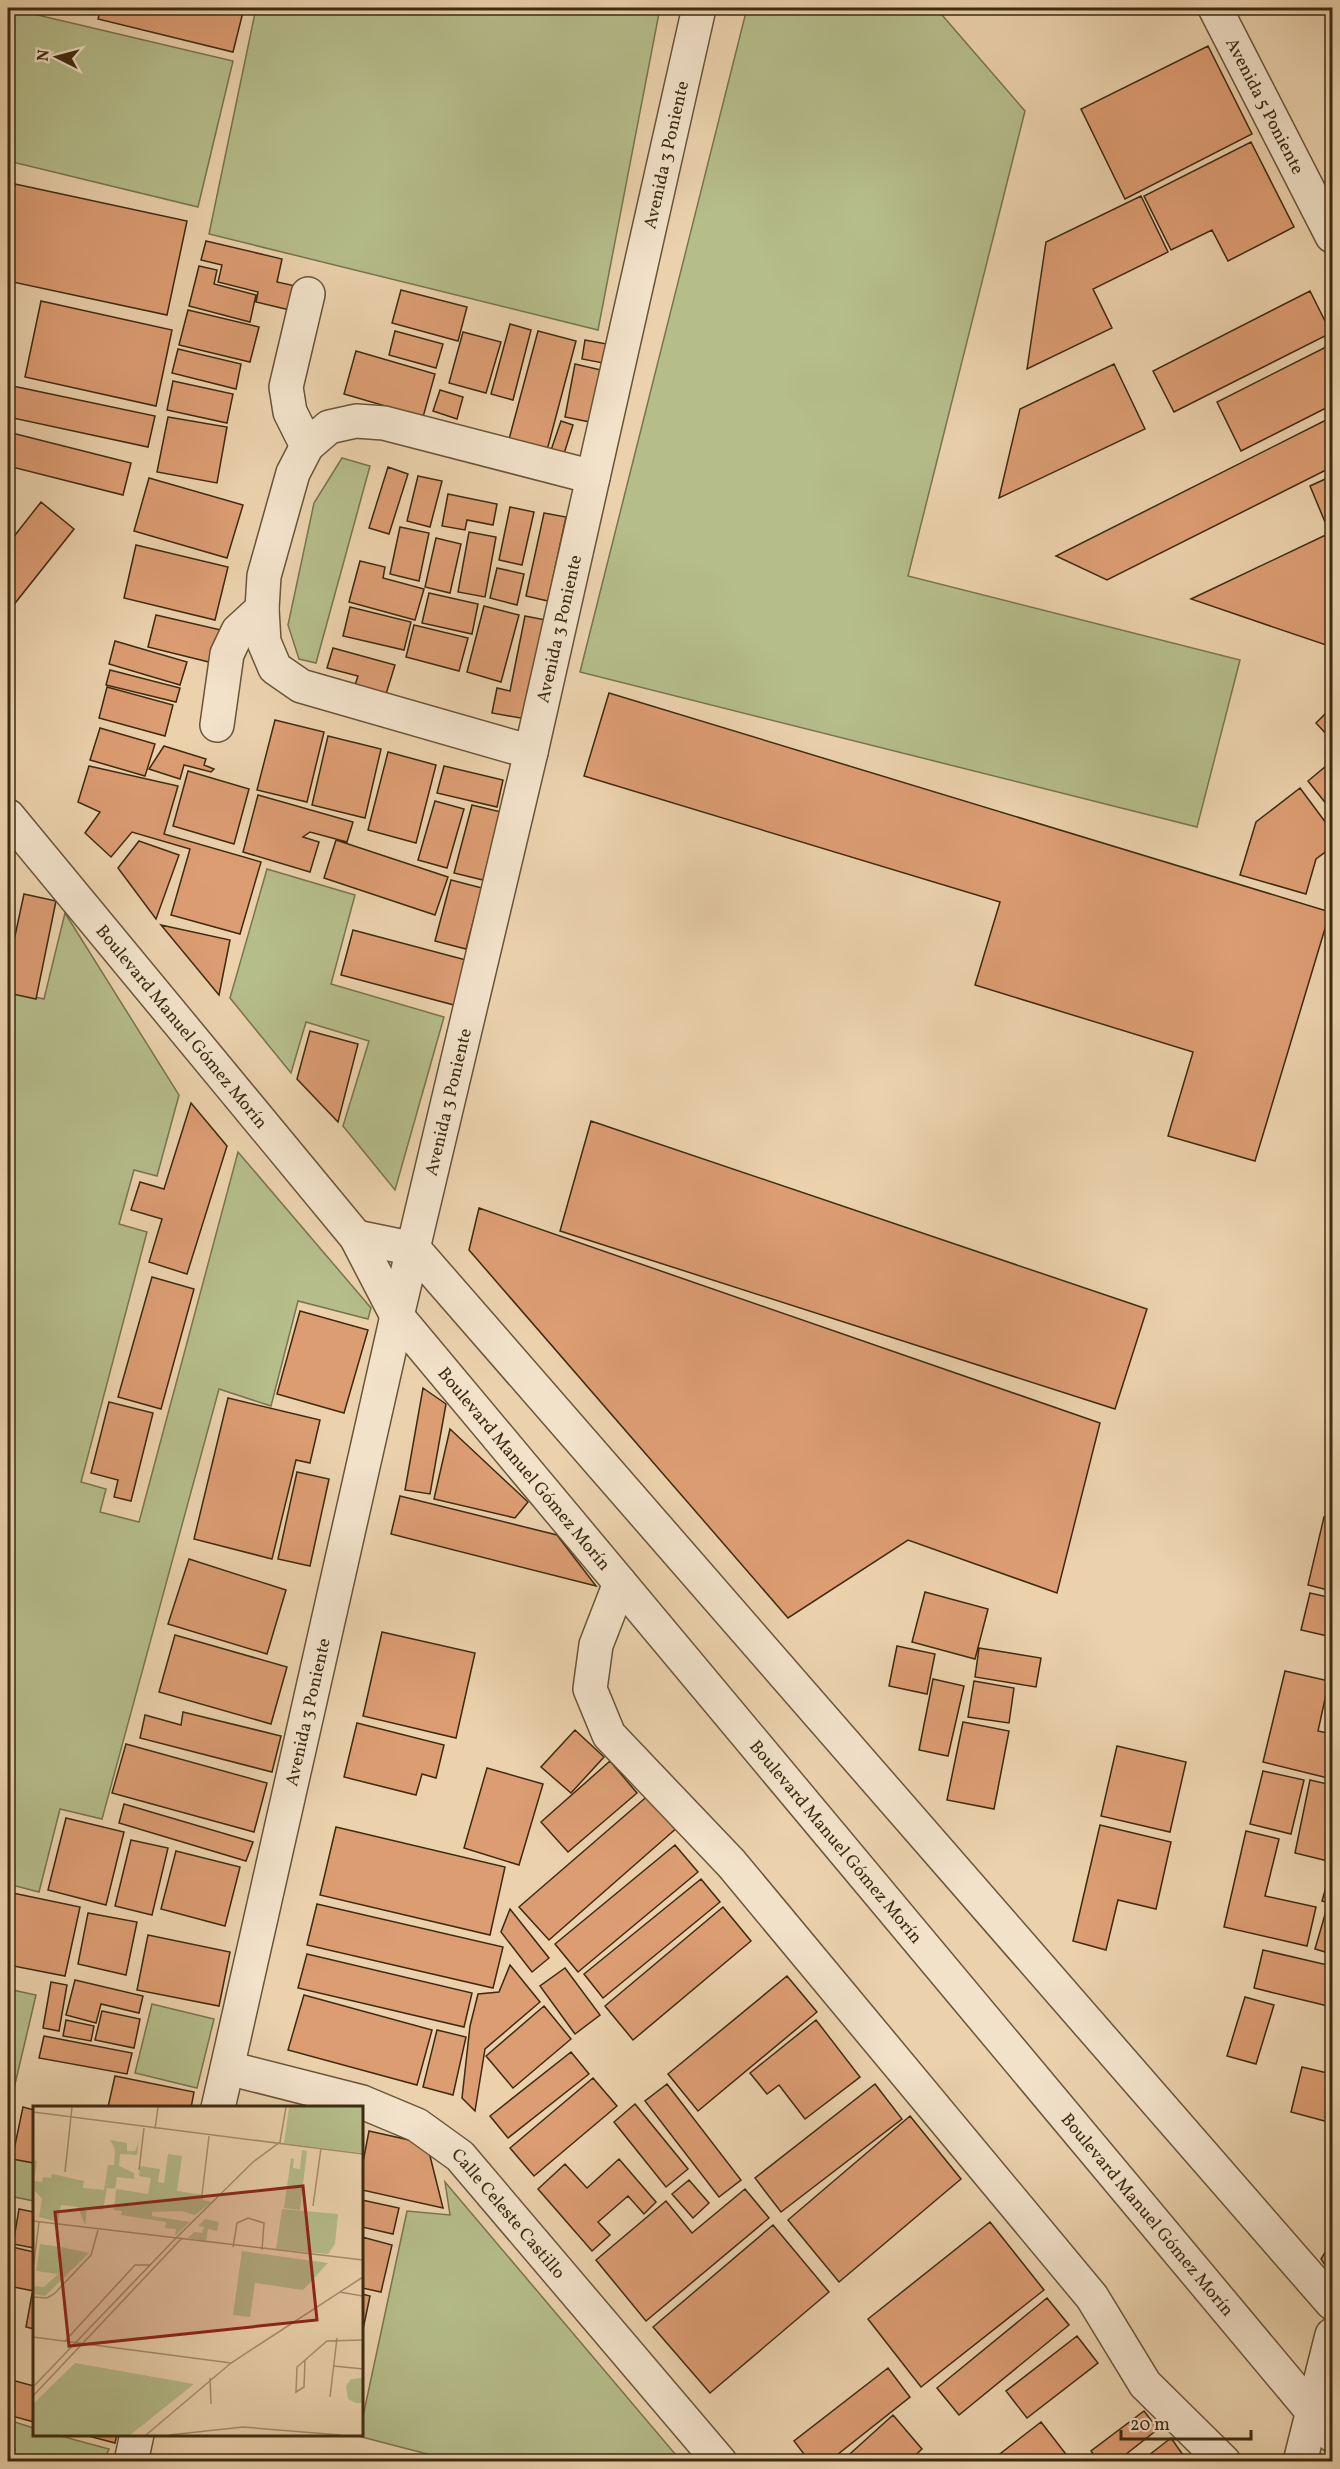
<svg xmlns="http://www.w3.org/2000/svg" width="1340" height="2469" font-family="Vollkorn,serif">
	<style>
		.green { fill: #b5bd8b; stroke: #79744e; stroke-width: 1.5 }
		.building { fill: #dd9d73; stroke: #3d2b11; stroke-width: 1.5 }
		.lines { fill: none; stroke-linecap: round; stroke-linejoin: round }
		.minor-casing { stroke: #685538; stroke-width: 36 }
		.minor { stroke: #f2e2ca; stroke-width: 33 }
		.labels { text-anchor: middle; stroke-width: 4.5; stroke-linejoin: round; paint-order: stroke }
		.street-label { font-size: 18px; fill: #3d2b11; stroke: #f2e2ca }
		.inset-road { fill: none; stroke: #a58f6f; stroke-width: 1.5 }
		.view { fill: #8f2418; fill-opacity: 0.15; stroke: #8f2418; stroke-width: 3 }
		.inset-edge { fill: none; stroke: #3d2b11; stroke-width: 3 }
	</style>
	<rect width="100%" height="100%" fill="#ebd2ad"/>
	<filter id="stains"><feTurbulence type="fractalNoise" baseFrequency=".00333" numOctaves="4"/><feColorMatrix values="0 0 0 0 .2 0 0 0 0 .09 0 0 0 0 .02 0 0 0 .5 -.17"/></filter>
	<radialGradient id="worn" r=".72"><stop offset=".6" stop-color="#630" stop-opacity="0"/><stop offset="1" stop-color="#630" stop-opacity=".3"/></radialGradient>
	<!-- green -->
	<path class="green" d="M8,8L233,61L198,207L8,161Z
		M256,8H660L598,330L209,234Z
		M747,8H936L1025,111L908,576L1240,660L1197,827L580,672Z
		M342,458L370,466L316,663L299,659L288,625L314,503Z
		M267,869L355,895L331,984L444,1017L395,1190L343,1126L369,1041L306,1022L291,1073L230,998Z
		M65,913L179,1095L157,1176L134,1170L119,1224L147,1232L81,1482L106,1489L100,1512L139,1522L238,1152L371,1308L368,1319L298,1301L271,1406L219,1389L102,1819L60,1809L39,1892L8,1884V991L44,999Z
		M8,1989L36,1995L8,2114Z
		M152,2004L214,2019L197,2088L135,2073Z
		M8,2158L34,2163V2201L14,2197L8,2231Z
		M445,2182L681,2461H454L358,2436L362,2434V2421L407,2211L450,2215Z
		M8,2420L34,2428V2434L57,2435L109,2449L104,2461H24L8,2457Z"/>
	<!-- building -->
	<path class="building" d="M101,8H244L233,52L98,19Z
		M1208,46L1252,134L1125,199L1081,109Z
		M1251,142L1294,227L1228,261L1212,230L1171,250L1144,196Z
		M15,184L187,221L167,315L8,281V221Z
		M1141,196L1168,252L1093,289L1112,328L1027,369L1046,242Z
		M206,241L282,259L277,282L300,287L294,311L256,302L258,292L218,282L222,265L201,260Z
		M199,266L217,270L214,284L256,295L250,322L189,306Z
		M401,290L467,307L458,341L392,323Z
		M1310,291L1331,333L1174,412L1153,371Z
		M41,301L172,330L156,406L25,377Z
		M188,310L259,327L250,362L179,345Z
		M510,324L531,330L513,400L491,394Z
		M395,331L443,344L436,368L389,355Z
		M538,331L576,341L546,454L508,443Z
		M463,332L501,342L486,393L449,383Z
		M585,340L607,344L603,363L582,359Z
		M1332,344V405L1241,451L1217,402Z
		M178,349L241,364L236,389L172,373Z
		M356,351L435,374L423,417L344,394Z
		M575,364L601,370L590,422L565,417Z
		M1114,364L1145,429L999,498L1020,409Z
		M173,381L233,394L227,423L167,410Z
		M8,385L155,416L148,447L8,417Z
		M440,390L463,397L457,419L433,411Z
		M168,417L227,427L217,483L157,472Z
		M1332,417V467L1107,580L1056,556Z
		M561,421L573,425L563,457L550,453Z
		M8,432L131,463L123,495L8,466Z
		M388,467L408,474L389,534L369,528Z
		M418,476L442,481L430,527L407,521Z
		M1332,476V518L1325,522L1310,486Z
		M149,478L243,505L227,558L134,531Z
		M448,494L497,504L493,525L467,520L465,530L442,526Z
		M41,502L74,529L8,612V544Z
		M510,507L534,512L522,565L499,560Z
		M544,513L566,517L548,601L526,596Z
		M400,527L429,533L419,581L390,574Z
		M469,532L496,537L485,597L458,592Z
		M1332,532V639L1326,645L1191,599Z
		M436,538L461,544L450,593L425,587Z
		M136,545L228,567L215,620L124,598Z
		M360,561L385,567L383,578L424,589L415,620L349,602Z
		M497,568L524,574L517,605L490,598Z
		M429,593L478,604L472,634L422,623Z
		M484,606L519,615L501,682L467,672Z
		M350,607L411,622L404,650L343,636Z
		M156,615L221,630L213,663L148,647Z
		M525,616L546,620L526,719L492,713L497,688L510,691Z
		M414,625L468,638L459,671L406,657Z
		M115,641L187,662L180,685L109,664Z
		M333,648L395,665L386,694L355,685L358,676L327,668Z
		M110,670L180,688L176,702L106,685Z
		M107,687L173,705L165,736L99,718Z
		M609,693L1330,912L1255,1161L1168,1136L1193,1052L975,985L1000,902L584,776Z
		M1332,707V740L1316,723Z
		M275,720L324,732L307,802L257,790Z
		M100,728L155,744L145,776L90,760Z
		M328,736L381,749L365,818L312,805Z
		M164,746L206,759L204,765L214,769L211,772L184,765L180,779L149,769Z
		M388,752L436,765L416,843L368,830Z
		M1332,761V811L1308,781Z
		M89,766L178,786L164,834L261,862L240,934L171,915L190,849L132,832L111,857L85,833L100,812L78,802Z
		M444,766L503,780L497,807L437,793Z
		M188,771L249,789L234,844L173,826Z
		M1300,788L1332,831V847L1316,859L1306,894L1240,875L1256,822Z
		M258,795L353,822L347,842L310,832L303,837L319,842L310,872L243,852Z
		M435,801L464,809L447,868L418,860Z
		M472,805L501,812L483,880L454,873Z
		M336,840L448,877L435,915L324,878Z
		M139,841L179,855L156,919L118,868Z
		M451,880L482,888L466,949L435,941Z
		M24,894L56,901L36,999L8,993V959H10Z
		M161,925L230,940L219,995Z
		M353,930L466,960L454,1005L341,975Z
		M310,1031L358,1044L338,1122L297,1079Z
		M191,1103L227,1146L187,1274L149,1262L162,1219L131,1210L140,1182L164,1189Z
		M591,1121L1147,1309L1115,1409L560,1231Z
		M479,1208L1100,1423L1057,1593L908,1540L788,1618L469,1250Z
		M152,1277L194,1289L161,1409L118,1397Z
		M300,1311L368,1330L344,1413L277,1394Z
		M423,1388L446,1404L430,1494L405,1490Z
		M228,1398L320,1420L310,1463L296,1460L272,1559L194,1539Z
		M109,1402L153,1413L131,1501L114,1497L118,1480L91,1473Z
		M450,1429L528,1502L515,1518L434,1499Z
		M297,1472L329,1479L310,1566L278,1559Z
		M400,1496L557,1535L596,1586L391,1534Z
		M1324,1517L1332,1519V1591L1308,1585Z
		M189,1559L286,1590L267,1654L168,1624Z
		M925,1592L988,1609L975,1659L912,1642Z
		M1310,1593L1332,1598V1637L1301,1630Z
		M382,1632L475,1653L456,1738L363,1716Z
		M175,1635L287,1667L271,1724L159,1692Z
		M897,1646L935,1654L927,1694L889,1686Z
		M979,1648L1041,1658L1036,1687L975,1677Z
		M1285,1671L1329,1681L1318,1731L1332,1734V1779L1263,1762Z
		M933,1679L964,1686L948,1756L919,1750Z
		M974,1681L1014,1688L1009,1723L968,1717Z
		M183,1712L281,1736L272,1772L140,1738L145,1715L181,1725Z
		M963,1722L1009,1731L994,1809L947,1800Z
		M357,1723L444,1745L436,1778L422,1774L416,1795L344,1777Z
		M575,1730L604,1757L571,1793L541,1767Z
		M126,1744L267,1783L254,1832L112,1793Z
		M1117,1746L1186,1762L1170,1832L1101,1816Z
		M610,1761L637,1793L568,1852L541,1822Z
		M487,1768L543,1784L519,1865L464,1848Z
		M1263,1771L1304,1780L1291,1834L1250,1824Z
		M1310,1780L1332,1785V1862L1295,1853Z
		M651,1793L679,1826L549,1940L519,1907Z
		M124,1804L253,1842L246,1861L119,1823Z
		M66,1818L124,1832L106,1905L48,1890Z
		M1100,1825L1171,1842L1156,1909L1118,1900L1106,1950L1073,1941Z
		M336,1827L505,1867L490,1935L320,1895Z
		M1246,1831L1279,1839L1265,1896L1316,1907L1307,1946L1224,1927Z
		M131,1840L168,1848L152,1915L115,1906Z
		M675,1845L698,1872L578,1972L555,1944Z
		M176,1851L240,1867L225,1926L161,1909Z
		M1331,1870L1332,1871V1904L1322,1901Z
		M701,1879L720,1902L603,1998L584,1974Z
		M8,1892L80,1907L65,1976L8,1965Z
		M317,1904L503,1947L493,1988L307,1945Z
		M723,1907L751,1941L633,2040L605,2006Z
		M510,1909L549,1958L532,1972L501,1932Z
		M1326,1911L1332,1912V1954L1315,1949Z
		M88,1913L137,1922L126,1975L78,1964Z
		M148,1935L230,1952L219,2006L137,1990Z
		M1263,1950L1332,1966V2007L1254,1988Z
		M307,1954L472,1993L464,2027L298,1988Z
		M510,1965L540,2002L485,2049L475,2111L462,2098L470,2026L478,1994L499,1992Z
		M565,1968L600,2015L575,2034L540,1986Z
		M787,1976L817,2012L698,2111L668,2074Z
		M75,1980L143,1996L139,2013L101,2004L96,2023L66,2015Z
		M51,1982L67,1985L59,2031L43,2028Z
		M304,1995L432,2030L417,2085L288,2050Z
		M1245,1997L1274,2005L1256,2064L1227,2056Z
		M544,2006L571,2039L513,2088L486,2056Z
		M102,2011L140,2019L134,2048L95,2040Z
		M66,2020L94,2026L91,2041L63,2036Z
		M816,2020L860,2077L805,2119L779,2085L767,2094L750,2073Z
		M437,2030L466,2037L453,2095L423,2087Z
		M44,2036L132,2053L127,2074L39,2058Z
		M571,2052L589,2074L508,2138L490,2116Z
		M1302,2067L1332,2074V2123L1291,2112Z
		M115,2076L194,2092L191,2108L108,2107Z
		M593,2078L617,2106L534,2176L510,2148Z
		M667,2084L741,2180L719,2197L645,2101Z
		M875,2084L902,2119L781,2212L755,2178Z
		M635,2104L688,2169L666,2187L614,2122Z
		M23,2107L34,2110V2163L12,2159Z
		M910,2116L961,2179L839,2282L788,2220Z
		M369,2131L427,2144L443,2208L362,2190V2167Z
		M619,2159L656,2202L644,2214L628,2196L598,2222L610,2235L592,2251L538,2189L565,2164L587,2188Z
		M689,2180L709,2203L693,2218L672,2194Z
		M745,2189L769,2218L646,2321L596,2260L666,2201L692,2233Z
		M362,2200L399,2208L393,2234L362,2227Z
		M19,2209L34,2212V2248L13,2244Z
		M990,2222L1044,2290L921,2387L868,2319Z
		M773,2225L829,2292L710,2393L653,2327Z
		M362,2237L392,2245L381,2292L362,2288Z
		M8,2246L34,2252V2291L8,2286Z
		M1329,2246L1332,2250V2275L1321,2259Z
		M32,2294H34V2329L26,2327Z
		M362,2294L370,2296L362,2334Z
		M1047,2298L1069,2325L959,2415L937,2388Z
		M1077,2336L1098,2363L1027,2418L1006,2391Z
		M888,2368L910,2397L828,2462H810L794,2441Z
		M8,2379L34,2386V2422L8,2415Z
		M1144,2411L1158,2429L1116,2462H1099L1091,2451Z
		M893,2415L922,2449L908,2462H841Z
		M1041,2422L1072,2462H993L992,2460Z
		M81,2434H117L115,2443Z
		M1171,2438L1188,2462H1140Z"/>
	<g class="lines">
		<defs>
			<g id="minor">
				<path id="s1" d="M1215,8L1332,236"/>
				<path d="M307,446L290,412L286,387L308,294"/>
				<path d="M217,725L227,654L238,631L262,609"/>
				<path d="M531,752L301,686L275,668L264,642L262,609L264,576L293,473L307,446L329,427L356,421L384,423L593,477"/>
				<path id="s2" d="M8,816L356,1237L397,1316L1332,2435"/>
				<path d="M356,1237L414,1249L1332,2303"/>
				<path d="M620,1583L596,1645L590,1689L609,1735L731,1863L1092,2297L1145,2384L1224,2462"/>
				<path id="s3" d="M228,2068L362,2102L417,2125L460,2156L720,2462"/>
				<path id="s4" d="M218,2108L397,1316L531,752L699,8"/>
				<path d="M131,2462L137,2434"/>
				<path d="M1300,2462L1332,2335"/>
			</g>
		</defs>
		<!-- minor casing -->
		<use href="#minor" class="minor-casing"/>
		<!-- minor -->
		<use href="#minor" class="minor"/>
	</g>
	<g class="labels">
		<!-- street labels -->
		<g class="street-label">
			<text dy="6" stroke="none"><textPath href="#s1" startOffset="110">Avenida 5 Poniente</textPath></text>
			<text dy="6" stroke="none"><textPath href="#s4" startOffset="2004">Avenida 3 Poniente</textPath></text>
			<text dy="6" stroke="none"><textPath href="#s4" startOffset="1518">Avenida 3 Poniente</textPath></text>
			<text dy="6" stroke="none"><textPath href="#s2" startOffset="273">Boulevard Manuel Gómez Morín</textPath></text>
			<text dy="6" stroke="none"><textPath href="#s4" startOffset="1032">Avenida 3 Poniente</textPath></text>
			<text dy="6" stroke="none"><textPath href="#s2" startOffset="834">Boulevard Manuel Gómez Morín</textPath></text>
			<text dy="6" stroke="none"><textPath href="#s4" startOffset="406">Avenida 3 Poniente</textPath></text>
			<text dy="6" stroke="none"><textPath href="#s2" startOffset="1320">Boulevard Manuel Gómez Morín</textPath></text>
			<text dy="6" stroke="none"><textPath href="#s3" startOffset="326">Calle Celeste Castillo</textPath></text>
			<text dy="6" stroke="none"><textPath href="#s2" startOffset="1806">Boulevard Manuel Gómez Morín</textPath></text>
		</g>
	</g>
	<!-- overview -->
	<g transform="translate(33 2106)">
		<rect width="330" height="330" fill="#ebd2ad"/>
		<path d="M256,1H330V47L251,37ZM77,34L94,37V45H102L106,36L104,49L87,48L86,60L101,67V73L84,71L82,83L74,82L70,104L54,102L52,119L45,101L28,99L25,116L6,111L9,93L1,84L0,54L4,55L1,75L9,76L10,71L18,72L19,68L51,75L50,82L71,84L75,59H81L82,43ZM269,44L274,45L267,104L251,102L258,52L261,53L260,62L267,63ZM135,48L149,50L144,85L171,89L170,94L179,96L162,109L149,105L119,106V110L157,116L142,130L143,123L132,122L133,116L88,109L89,105L81,104L83,83L115,88L118,72L106,70L107,60L127,63L125,76L131,77ZM249,103L305,108L302,138L295,148L243,143ZM172,113L186,116L184,125L175,123L173,135L155,132L161,126L169,127L171,121L165,120ZM7,138L28,141L25,163L29,141L56,147L12,190L0,188L1,180L11,181L25,168L3,165ZM209,145L295,157L270,184L222,177L217,211L200,209ZM42,257L161,278L97,329H0V298ZM330,272V297H323L315,293L313,280L318,273Z" fill="#b5bd8b"/>
		<path class="inset-road" d="M0,6L330,48M122,23L125,1M106,64L111,22M32,66L39,1M169,89L176,30M280,100L288,42M0,115L330,154M200,141L204,117L215,112L231,117L229,144M0,164L6,116M306,186L330,190M0,191L14,192L21,188L58,149L65,124M0,231L198,257M32,235L102,159H118M272,254L271,281L263,286L264,261L294,235L330,234M301,260L330,263M177,272L178,298M0,281L142,133L220,56L247,36L253,1M0,290L149,132M297,291L304,232M113,329L198,257L330,171M136,329L210,321L307,329"/>
		<path class="view" d="M270,80L284,214L36,240L22,106Z"/>
		<rect width="330" height="330" class="inset-edge"/>
	</g>
	<!-- margin -->
	<rect width="1340" height="2469" fill="none" stroke="#ebd2ad" stroke-width="30"/>
	<rect x="9" y="9" width="1322" height="2451" fill="none" stroke="#3d2b11" stroke-width="3"/>
	<rect x="15" y="15" width="1310" height="2439" fill="none" stroke="#3d2b11" stroke-width="1.5"/>
	<!-- north arrow -->
	<g transform="translate(57 57) rotate(276)" stroke="#f2e2ca" stroke-width="4.5" paint-order="stroke">
	<path d="M0-4.5L10 22L0 15L-10 22Z" fill="#3d2b11"/>
	<text y="-9" font-size="16" font-weight="bold" text-anchor="middle" fill="#3d2b11">N</text>
	</g>
	<!-- scale -->
	<path d="M1121 2430v9h130v-9" fill="none" stroke="#3d2b11" stroke-width="3"/>
	<text x="1130" y="2430" font-size="18" fill="#3d2b11" stroke="#f2e2ca" stroke-width="4.5" paint-order="stroke">20 m</text>
	<rect width="100%" height="100%" filter="url(#stains)"/>
	<rect width="100%" height="100%" fill="url(#worn)"/>
</svg>
